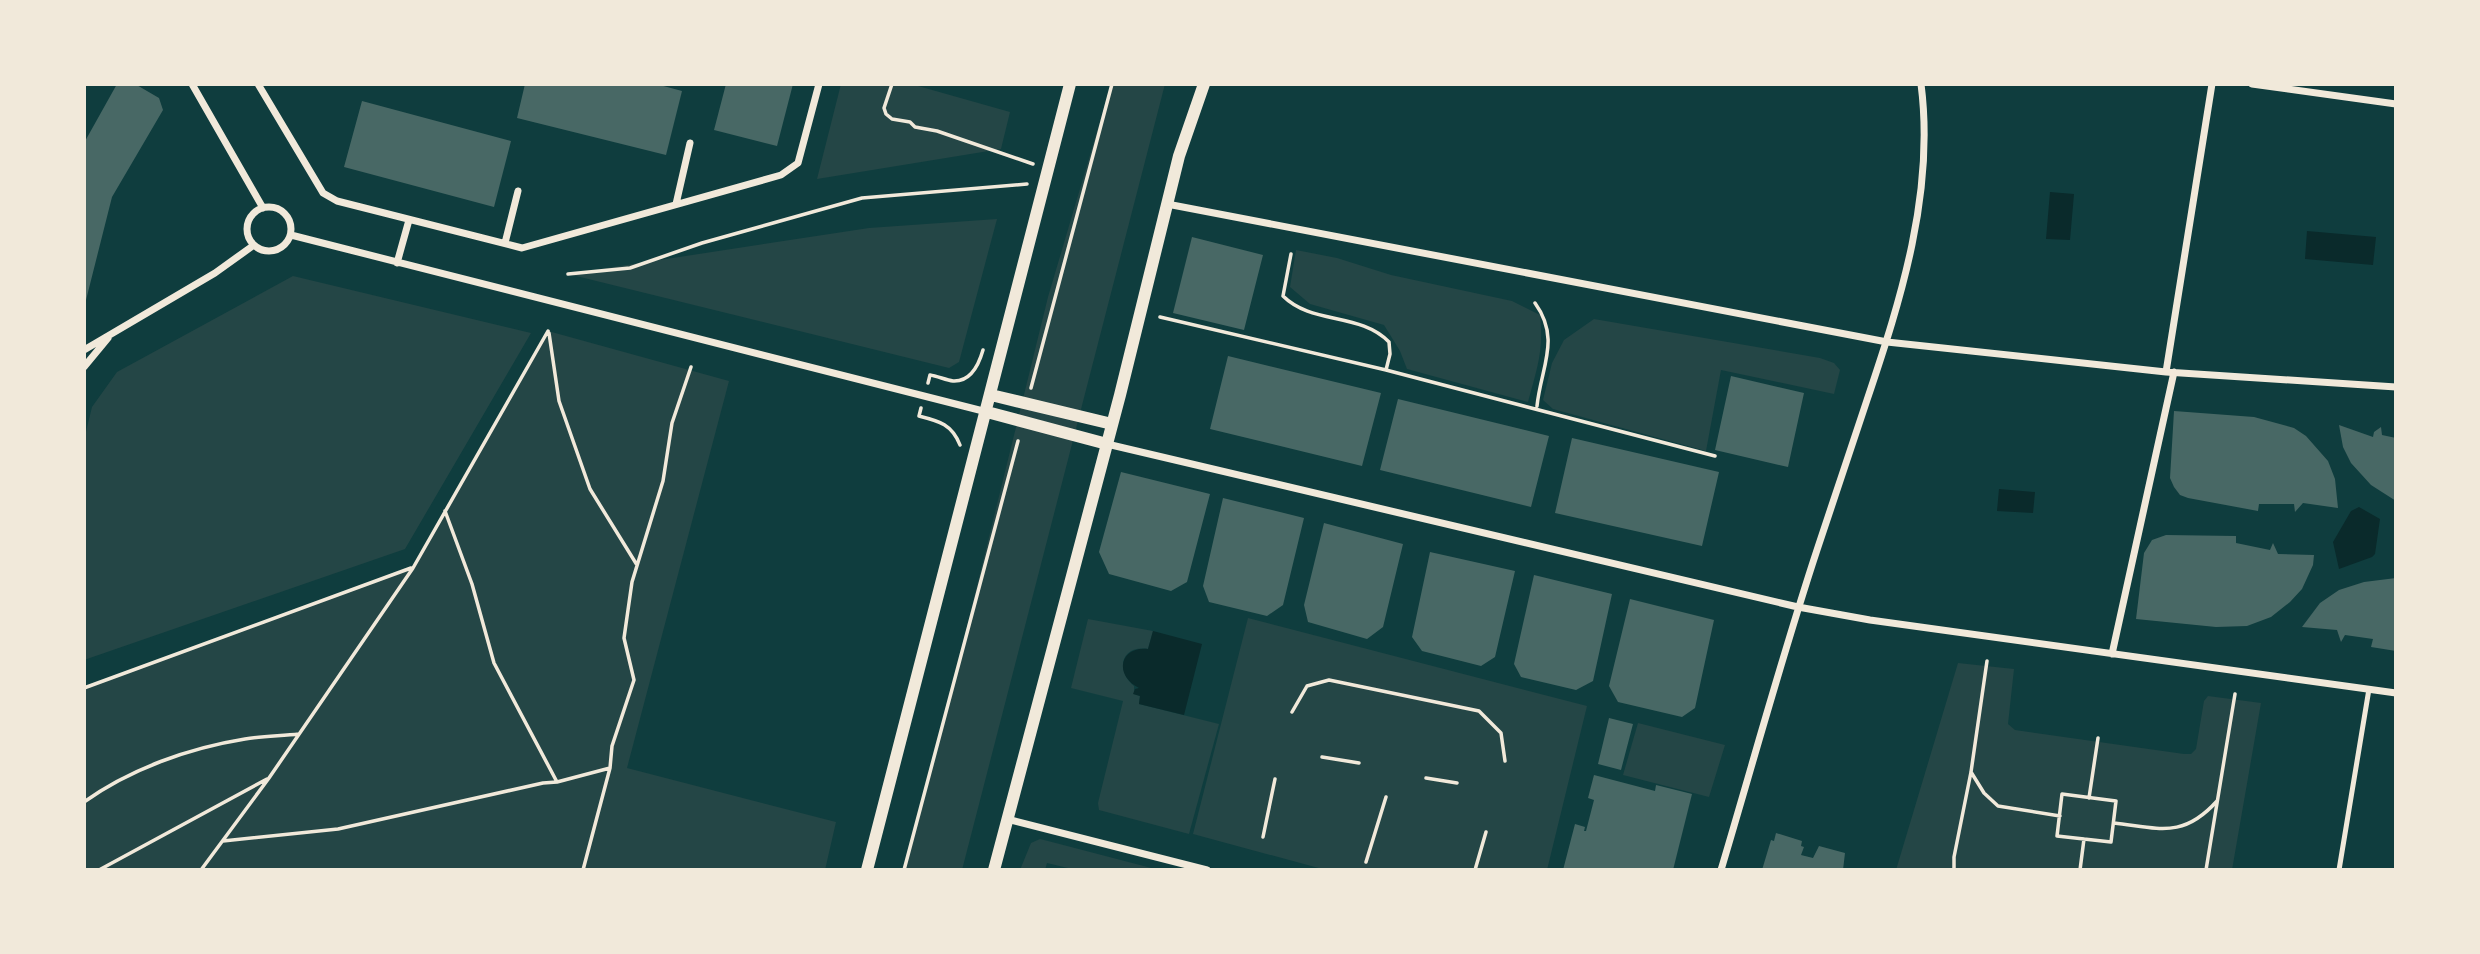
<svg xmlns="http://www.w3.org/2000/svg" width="2480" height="954" font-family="Poppins,sans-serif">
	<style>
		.green { fill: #244646 }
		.water { fill: #0a2a2b }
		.building { fill: #486865 }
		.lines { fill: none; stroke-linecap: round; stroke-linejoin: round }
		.path { stroke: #f1e9da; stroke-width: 3.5 }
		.service { stroke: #f1e9da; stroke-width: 5 }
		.minor { stroke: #f1e9da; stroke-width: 7 }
		.tertiary { stroke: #f1e9da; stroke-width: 12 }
	</style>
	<rect width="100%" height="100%" fill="#0f3d3e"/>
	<!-- green -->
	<path class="green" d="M841,84H911L1010,112L1001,149L817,179Z
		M1111,84H1165L962,870H904L932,769L1048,297Z
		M997,219L959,362L949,368L568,274L869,228Z
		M1296,250L1337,258L1391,275L1512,301L1540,315C1544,351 1537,368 1528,402L1407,369L1400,351L1384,325L1310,304L1290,287Z
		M293,276L531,333L405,549L84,660V440L92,407L117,372Z
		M1594,319L1820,358L1834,363L1840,370L1834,394L1721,370L1706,451L1553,409L1543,400L1552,363L1564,340Z
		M548,331L729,381L627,768L836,822L825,870H84V688L413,568Z
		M1248,618L1587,706L1547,870H1326L1193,834Z
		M1088,619L1153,631L1148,649C1121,645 1115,670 1134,686V694L1140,696L1139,704L1219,724L1189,834L1099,810L1098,803L1123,701L1071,688Z
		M1958,663L2014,669L2008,724L2015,730L2184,754H2191L2196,749L2204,701L2208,696L2261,703L2232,870H1896Z
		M1638,723L1725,745L1709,797L1623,775Z
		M1040,839L1048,841L1159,870H1076L1047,863L1045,870H1020L1031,843Z"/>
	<!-- water -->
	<path class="water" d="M2050,192L2074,194L2070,240L2046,239Z
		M2307,231L2376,237L2373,265L2305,259Z
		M1999,489L2035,492L2033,513L1997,511Z
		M2359,507L2380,519L2375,554L2372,557L2339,569L2333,542L2351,511Z
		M1153,631L1202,644L1184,715L1139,704L1140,696L1133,694L1135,689L1139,688C1114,676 1119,646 1148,649Z"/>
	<!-- building -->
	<path class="building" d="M117,84H135L159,98L163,110L112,197L84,308V143Z
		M525,84H656L682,91L666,155L517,118Z
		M726,84H793L777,146L714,130Z
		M362,101L511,141L494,207L344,167Z
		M1192,237L1263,255L1244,330L1173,313Z
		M1228,356L1381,393L1362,466L1210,429Z
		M1731,376L1804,393L1788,467L1715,450Z
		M1398,399L1549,436L1531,507L1380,470Z
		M2174,411L2254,417L2294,428L2306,436L2328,461L2335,479L2338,508L2303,503L2295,512L2294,504H2259L2258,511L2188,498L2180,495L2174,487L2170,478Z
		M2339,425L2373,437L2374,432L2381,427L2382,435L2396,438V501L2371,485L2351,463L2343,447Z
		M1572,438L1719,472L1702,546L1555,513Z
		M1121,472L1210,494L1187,582L1171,591L1109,574L1099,552Z
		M1223,498L1304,518L1283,605L1267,616L1209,602L1203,586Z
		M1324,523L1403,544L1383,627L1367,639L1308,622L1304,605Z
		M2166,535L2236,536V543L2270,550L2273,543L2278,554L2314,555L2313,565L2302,589L2290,602L2271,617L2247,626L2216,627L2136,619L2144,553L2152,540Z
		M1430,552L1515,571L1495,657L1481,666L1422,651L1412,637Z
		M1534,575L1612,594L1593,681L1576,690L1521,677L1514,664Z
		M2396,578V651L2371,647L2373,639L2345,635L2341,642L2337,630L2302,627L2320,603L2339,590L2364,582Z
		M1630,599L1714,620L1695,708L1682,717L1618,702L1609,686Z
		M1609,718L1633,724L1621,770L1598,764Z
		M1594,775L1655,791L1656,785L1692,794L1673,870H1563L1575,824L1585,827L1584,831H1586L1594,800L1588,798Z
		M1776,833L1802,841L1801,846L1804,847L1801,855L1813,858L1819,846L1845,853L1843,870H1762L1771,840L1774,841Z"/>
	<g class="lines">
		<!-- path -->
		<path class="path" d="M892,84L884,108L886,114L892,119L910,122L915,127L937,131L1033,164
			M1291,254L1283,296C1312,325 1360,312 1389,342L1390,354L1386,370L1715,456
			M568,274L630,268L702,243L862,198L1027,184
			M1535,303C1561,339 1541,367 1537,406
			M1160,317L1386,370
			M549,333L559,401L590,489L637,565
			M928,383L930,375C937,376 946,380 953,381C971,382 979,364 983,350
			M1031,388L1112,84
			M921,408L919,416C939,421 952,424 960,445
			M445,511L472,584L494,663L557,782
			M84,688L411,568
			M1292,712L1307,686L1329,680L1479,711L1501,733L1505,761
			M1322,757L1359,763
			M1971,772L1984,793L1998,806L2060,816
			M1426,778L1457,783
			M2062,794L2116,801L2111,842L2057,836Z
			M2089,798L2098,738
			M84,802C130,769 189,748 245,739C262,736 281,736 299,734
			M2114,823C2159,828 2183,839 2217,801
			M1263,837L1275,779
			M223,841L338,829L543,783L557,782L610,768L612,746L634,680L624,638L632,582L663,481L672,423L691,367
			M1366,862L1386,797
			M99,870L267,779
			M201,870L269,778L413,568L548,331
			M583,870L610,768
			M904,870L1018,441
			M1475,870L1486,832
			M1954,870V857L1971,772L1987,661
			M2080,870L2084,839
			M2206,870L2235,694"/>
		<!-- service -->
		<path class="service" d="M2339,870L2369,689"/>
		<!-- minor -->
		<path class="minor" d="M192,84L263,208
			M258,84L323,193L337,201L522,248L781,175L798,163L819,84
			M2252,84L2396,104
			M676,204L690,143
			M1167,204L1887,342L2166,372L2396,387
			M247 229a22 22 0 1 1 44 0a22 22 0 1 1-44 0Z
			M291,235L987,412
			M505,243L518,191
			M397,263L409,220
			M84,350L215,273L254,245
			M84,367L108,338
			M2166,372L2212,84
			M1107,444L1798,607L1870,620L2396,693
			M2112,654L2174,372
			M1007,819L1207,870
			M1721,870C1753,763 1782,656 1817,550C1834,500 1850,450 1867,400C1901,299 1935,192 1921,84"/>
		<!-- tertiary -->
		<path class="tertiary" d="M991,395L1112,424
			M987,412L1107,444
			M867,870L1070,84
			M994,870L1120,395L1179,156L1204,84"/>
	</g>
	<!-- border -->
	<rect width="2480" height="954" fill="none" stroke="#f1e9da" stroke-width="172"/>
</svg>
